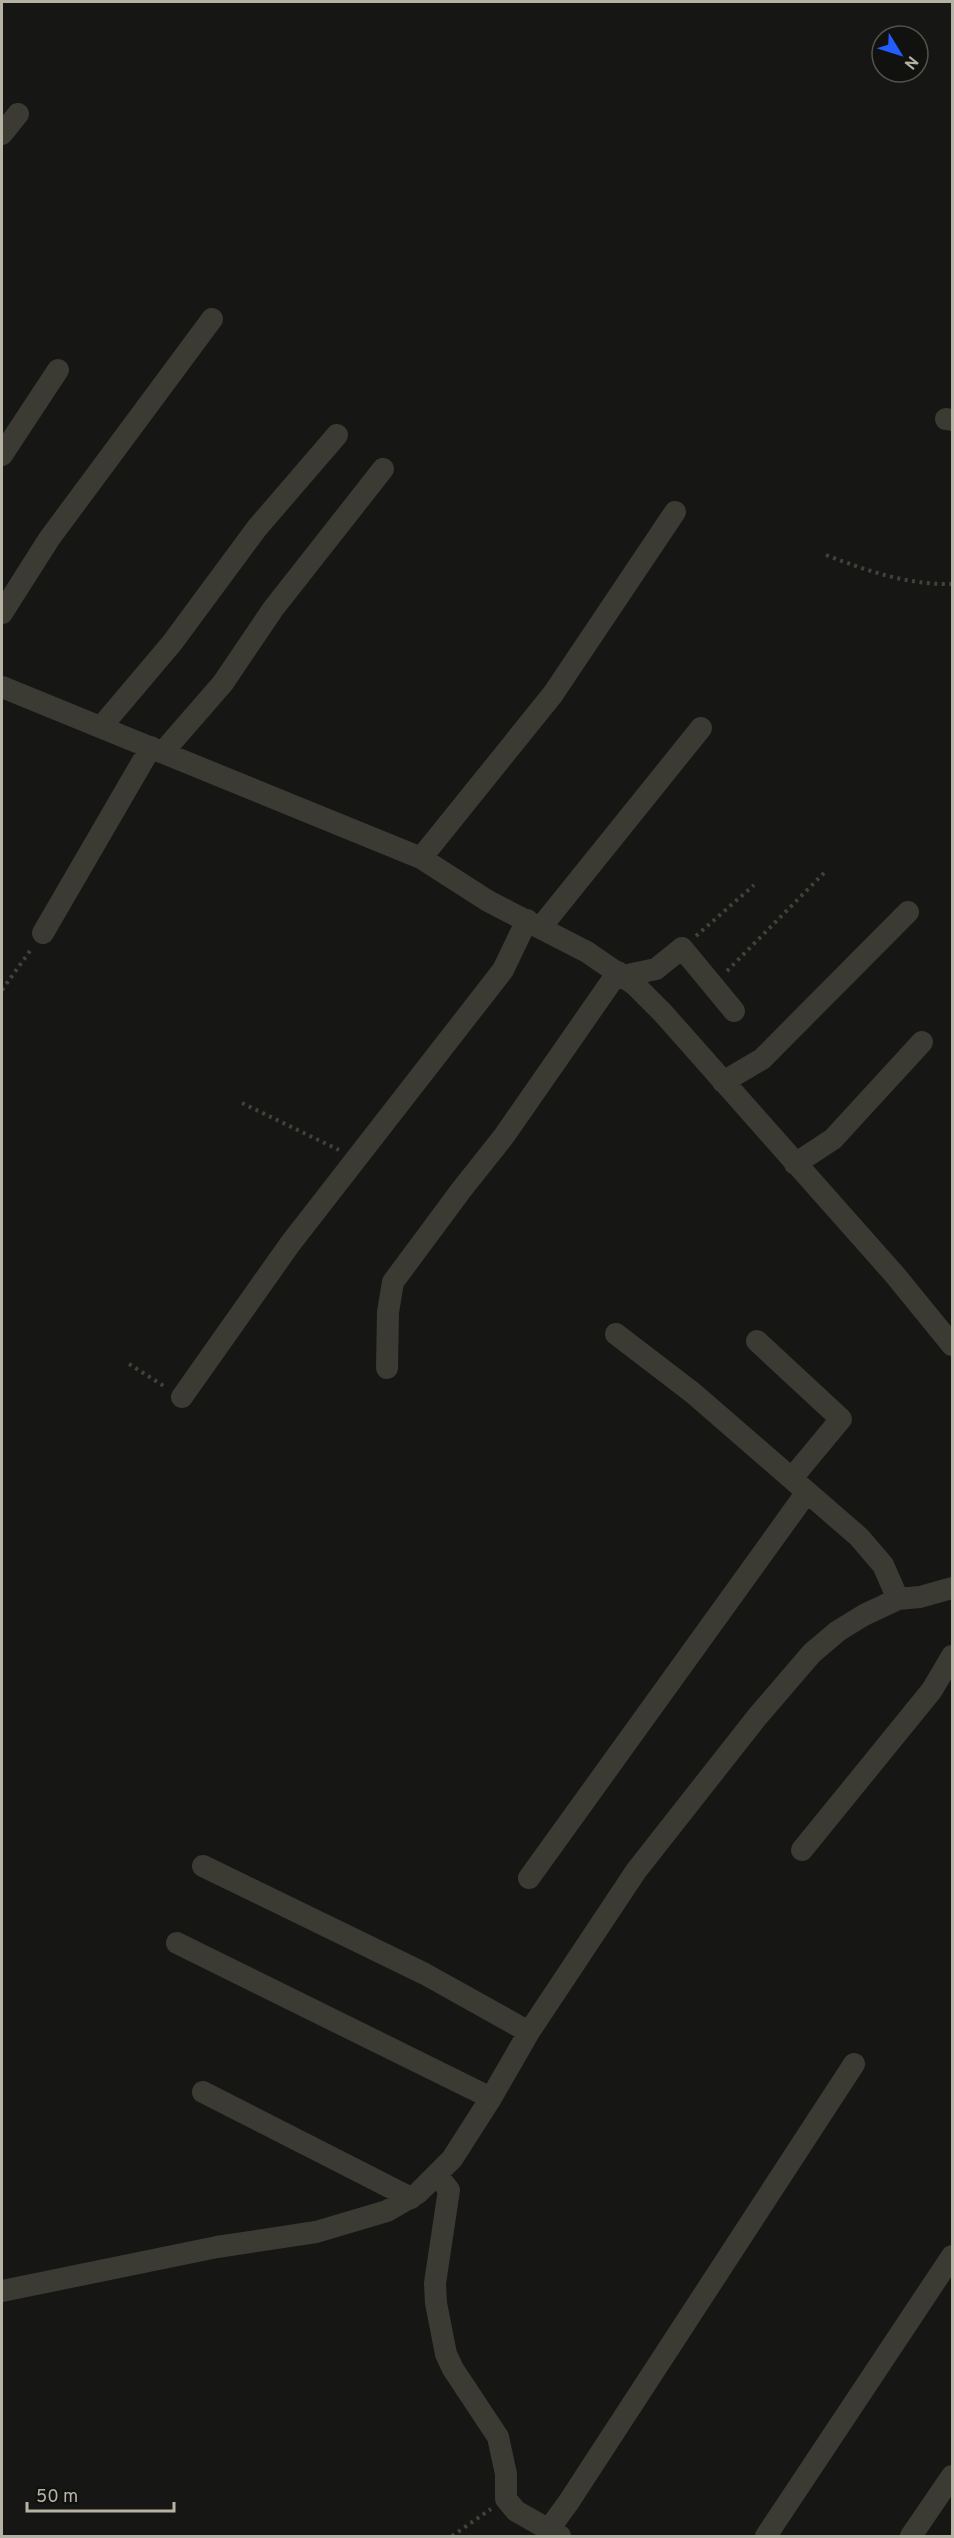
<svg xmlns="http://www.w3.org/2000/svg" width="954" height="2538" font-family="Overpass,sans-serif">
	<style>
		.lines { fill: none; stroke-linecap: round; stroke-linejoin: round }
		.path { stroke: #42413a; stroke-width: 4; stroke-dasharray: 3 4.5; stroke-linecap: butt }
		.street { stroke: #3b3b34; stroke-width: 22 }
	</style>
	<rect width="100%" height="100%" fill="#161614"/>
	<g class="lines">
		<!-- path -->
		<path class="path" d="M826,555C868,571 907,585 952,584
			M696,936L754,885
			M727,971L824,873
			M2,990L32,948
			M242,1103L339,1150
			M129,1364L167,1388
			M452,2536L491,2509"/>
		<!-- street -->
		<path class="street" d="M2,134L18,114
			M946,419L952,420
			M2,455L58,370
			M2,613L49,539L212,319
			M2,687L421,858L488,901L587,952L635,985L662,1012L895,1275L952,1345
			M101,727L172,643L257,528L337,435
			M163,752L223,683L273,609L383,469
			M421,858L553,694L675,512
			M541,927L701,728
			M43,933L151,747
			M623,976L656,969L682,948L734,1011
			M723,1082L762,1059L908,912
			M795,1164L833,1139L922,1042
			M616,1334L693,1393L859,1537L883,1565L898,1599
			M757,1341L841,1419L792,1478
			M387,1368L388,1312L393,1282L462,1189L504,1136L618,972
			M182,1397L290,1244L503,970L527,920
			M802,1850L932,1690L952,1656
			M203,1866L425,1974L529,2032
			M529,1878L807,1492
			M177,1943L491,2098
			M203,2092L411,2198
			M437,2175L449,2190L435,2283L436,2303L446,2354L453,2369L498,2437L506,2474V2499L516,2511L560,2536
			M2,2291L217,2247L316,2232L387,2211L418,2193L452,2159L491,2098L529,2032L636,1871L757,1717L812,1653L838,1631L864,1615L898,1599L920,1597L952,1588
			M549,2529L568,2503L854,2064
			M766,2536L952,2256
			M911,2536L952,2476"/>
	</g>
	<!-- border -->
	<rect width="954" height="2538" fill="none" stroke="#b7b3a4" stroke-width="6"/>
	<!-- north arrow -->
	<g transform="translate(900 54) rotate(128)"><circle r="28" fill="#11110f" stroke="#53524b" stroke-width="1.5"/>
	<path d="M0-4.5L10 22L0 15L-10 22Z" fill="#235dff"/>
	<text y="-9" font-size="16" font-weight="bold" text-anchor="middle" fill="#b7b3a4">N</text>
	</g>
	<!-- scale -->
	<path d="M27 2502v9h147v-9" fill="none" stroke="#b7b3a4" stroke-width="3"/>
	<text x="36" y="2502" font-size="18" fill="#b7b3a4" stroke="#11110f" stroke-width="4.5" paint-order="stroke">50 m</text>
</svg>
